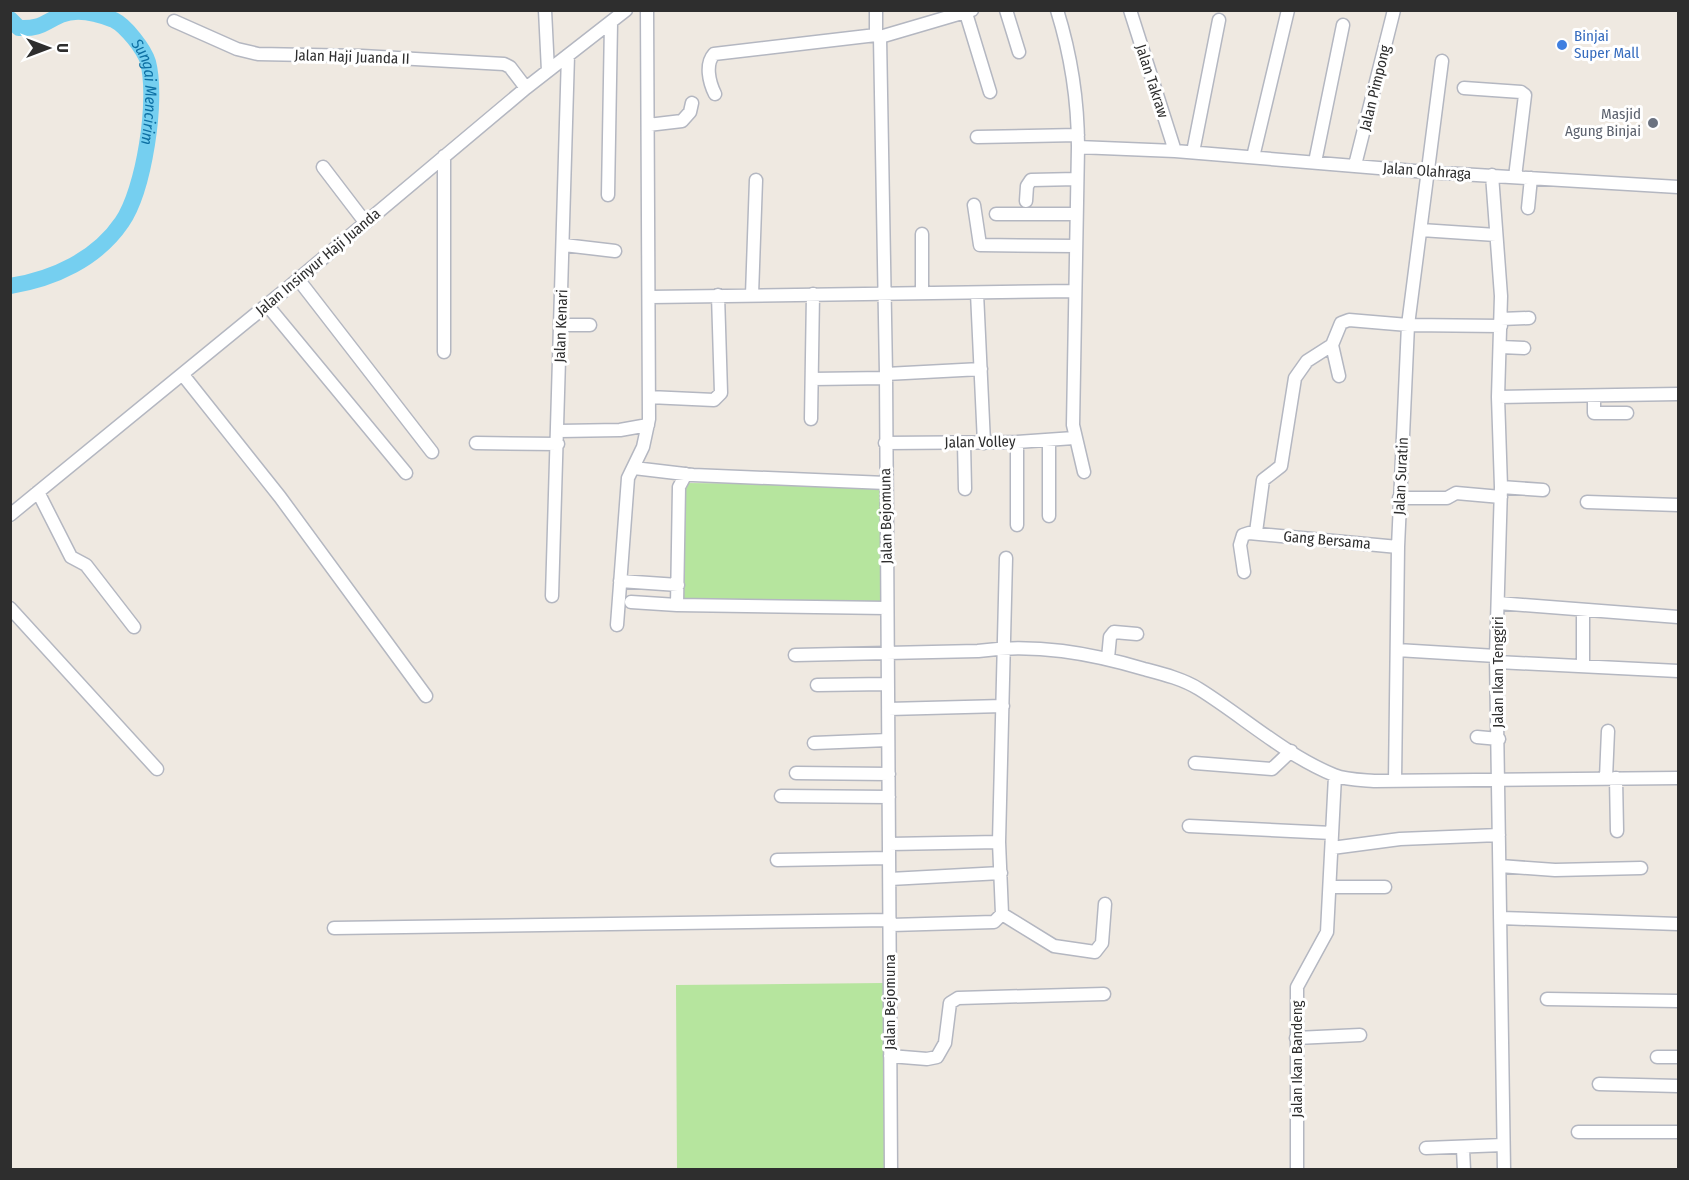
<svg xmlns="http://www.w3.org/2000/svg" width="1689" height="1180" font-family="'Fira Sans Condensed',sans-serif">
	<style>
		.green { fill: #b6e59e }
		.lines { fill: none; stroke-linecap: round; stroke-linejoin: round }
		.river { stroke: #75cff0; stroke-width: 16 }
		.minor-casing { stroke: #b4b7c1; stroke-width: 15 }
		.minor { stroke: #fff; stroke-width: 12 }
		.shop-dot { fill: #3f7fe0; stroke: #fff; stroke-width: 2 }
		.worship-dot { fill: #6b7280; stroke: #fff; stroke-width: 2 }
		.labels { text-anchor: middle; stroke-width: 6; stroke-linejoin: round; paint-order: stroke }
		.shop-label { font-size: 15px; fill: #366cbe; stroke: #fff; text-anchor: start }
		.street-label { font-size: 15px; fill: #2e2e2e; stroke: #fff }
		.worship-label { font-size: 15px; fill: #5b616d; stroke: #fff; text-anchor: end }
		.water-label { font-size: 16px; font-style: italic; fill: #0d6fa3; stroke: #fff }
	</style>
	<rect width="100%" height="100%" fill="#efe9e1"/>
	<!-- green -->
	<path class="green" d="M684,483L882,485L880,603L683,601Z
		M883,983L885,1169H677L676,985Z"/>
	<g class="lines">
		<!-- river -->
		<path class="river" id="s1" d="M10,19L19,28C41,29 43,23 61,15C77,8 99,14 114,20C126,26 144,49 148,62C158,100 144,190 122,222C97,259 54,279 10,286"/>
		<defs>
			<path id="minor" d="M545,10L548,71
				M876,10V35L880,37L886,374L891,1170
				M965,10L990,92
				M1006,10L1019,52
				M1057,10C1071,55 1078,100 1078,147L1073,425L1084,472
				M1130,10L1175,151
				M174,21L237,49L258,54L362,56L504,64L510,67L526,88
				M880,37L972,10
				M1464,88L1521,92L1525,95L1515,177
				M715,94C709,82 705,64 714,54L876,35
				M648,125L682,121L690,112L692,103
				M977,137L1078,135
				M1078,147L1175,151L1427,172L1678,187
				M1193,152L1219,20
				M1253,157L1288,10
				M1315,162L1343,25
				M1355,165L1394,10
				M323,167L365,222
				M1492,175L1501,296L1498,397L1501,487L1496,656L1504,1170
				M608,195L611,23
				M1026,201L1027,186L1031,180L1077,179
				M974,205L980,245L1075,246
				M1528,208L1531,178
				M996,214H1075
				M1421,230L1496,235
				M922,234V292
				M564,245L615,251
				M298,279L432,452
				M977,293L984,443
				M752,295L756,180
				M650,297L1074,291
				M267,305L406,473
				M1501,319L1529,318
				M561,325H590
				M1332,345L1339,376
				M1501,347L1524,348
				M444,352V156
				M886,374L981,369
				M183,375L280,497L426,696
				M812,379L886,378
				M1594,396V413H1627
				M649,397L714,400L721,393L718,295
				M1498,397L1678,394
				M811,419L813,294
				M559,431L620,430L648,425
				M476,443L558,444
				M885,443L1017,442L1074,438
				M964,443L965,489
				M634,468L693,475L886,483
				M1501,487L1543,490
				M38,492L71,557L86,565L134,627
				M1399,498H1447L1456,493L1501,497
				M1587,502L1678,505
				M10,515L290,286L526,88L626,10
				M1049,516V440
				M1017,525V442
				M1256,532L1263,480L1281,466L1295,378L1307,361L1332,345L1341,323L1349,320L1408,325L1501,326
				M1244,572L1240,545L1243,535L1249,533L1398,547
				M620,581L678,585
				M552,596L568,55
				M631,602L677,605L887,608
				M1498,603L1678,617
				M677,605L679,487L686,474
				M10,608L157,769
				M617,625L628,478L643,447L649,419L647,10
				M1397,650L1496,656
				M795,655L978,651C1035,643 1090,653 1144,669C1163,674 1183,679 1199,689C1244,717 1285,755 1334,775C1346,780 1362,780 1374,781L1678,778
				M1108,658L1110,637L1114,632L1137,634
				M1497,662L1678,671
				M1583,662V610
				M817,685L886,684
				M888,709L1003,706
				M1477,737L1499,739
				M814,743L888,740
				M1195,763L1272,769L1291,751
				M796,773L889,774
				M1606,778L1608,731
				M1616,778L1617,831
				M1395,781L1398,547L1408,325L1442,61
				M781,796L889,797
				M1189,826L1332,833
				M889,844L999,842
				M1332,848L1400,839L1499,835
				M777,860L889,858
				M1500,866L1555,870L1641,868
				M890,879L1001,873
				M1330,887H1385
				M1002,914L1054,946L1095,952L1102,943L1105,904
				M1500,918L1678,924
				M891,925L994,922L1002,914L999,842L1006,558
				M334,928L890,920
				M1547,999L1678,1001
				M1296,1038L1360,1035
				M890,1056L927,1059L937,1057L945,1043L950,1003L958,998L1104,994
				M1657,1057H1678
				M1599,1084L1678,1086
				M1578,1132H1678
				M1426,1148L1503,1145
				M1463,1149L1464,1170
				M1297,1170V987L1327,932L1335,776"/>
		</defs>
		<!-- minor casing -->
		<use href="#minor" class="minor-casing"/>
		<!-- minor -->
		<use href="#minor" class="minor"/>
	</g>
	<!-- markers -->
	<circle class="shop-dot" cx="1562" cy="45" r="6"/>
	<circle class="worship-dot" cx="1653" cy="123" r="6"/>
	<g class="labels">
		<!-- shop labels -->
		<g class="shop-label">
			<text x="1574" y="41">Binjai<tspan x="1574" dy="17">Super Mall</tspan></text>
		</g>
		<!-- street labels -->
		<g class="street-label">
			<text transform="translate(352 57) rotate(2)" y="5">Jalan Haji Juanda II</text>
			<text transform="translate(1152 81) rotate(72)" y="5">Jalan Takraw</text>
			<text transform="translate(1375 88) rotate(-76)" y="5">Jalan Pimpong</text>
			<text transform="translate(1427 171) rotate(4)" y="5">Jalan Olahraga</text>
			<text transform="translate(318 262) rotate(-40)" y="5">Jalan Insinyur Haji Juanda</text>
			<text transform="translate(561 326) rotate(-88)" y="5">Jalan Kenari</text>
			<text transform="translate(980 442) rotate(-1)" y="5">Jalan Volley</text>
			<text transform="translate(1401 476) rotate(-87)" y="5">Jalan Suratin</text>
			<text transform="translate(886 516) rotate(-91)" y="5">Jalan Bejomuna</text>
			<text transform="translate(1327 540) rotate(5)" y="5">Gang Bersama</text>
			<text transform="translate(1498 672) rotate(-90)" y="5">Jalan Ikan Tenggiri</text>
			<text transform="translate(890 1002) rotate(-90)" y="5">Jalan Bejomuna</text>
			<text transform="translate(1297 1059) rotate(-90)" y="5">Jalan Ikan Bandeng</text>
		</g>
		<!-- worship labels -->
		<g class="worship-label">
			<text x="1641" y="119">Masjid<tspan x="1641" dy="17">Agung Binjai</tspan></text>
		</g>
		<!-- water labels -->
		<g class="water-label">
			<text dy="6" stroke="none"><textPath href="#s1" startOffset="196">Sungai Mencirim</textPath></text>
		</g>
	</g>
	<!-- border -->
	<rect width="1689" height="1180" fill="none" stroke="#2e2e2e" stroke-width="24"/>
	<!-- north arrow -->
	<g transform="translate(48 48) rotate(90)" stroke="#ffffff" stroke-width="4.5" paint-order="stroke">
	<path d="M0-4.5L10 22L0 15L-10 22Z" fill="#2e2e2e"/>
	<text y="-9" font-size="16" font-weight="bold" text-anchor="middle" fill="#2e2e2e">U</text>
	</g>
</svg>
